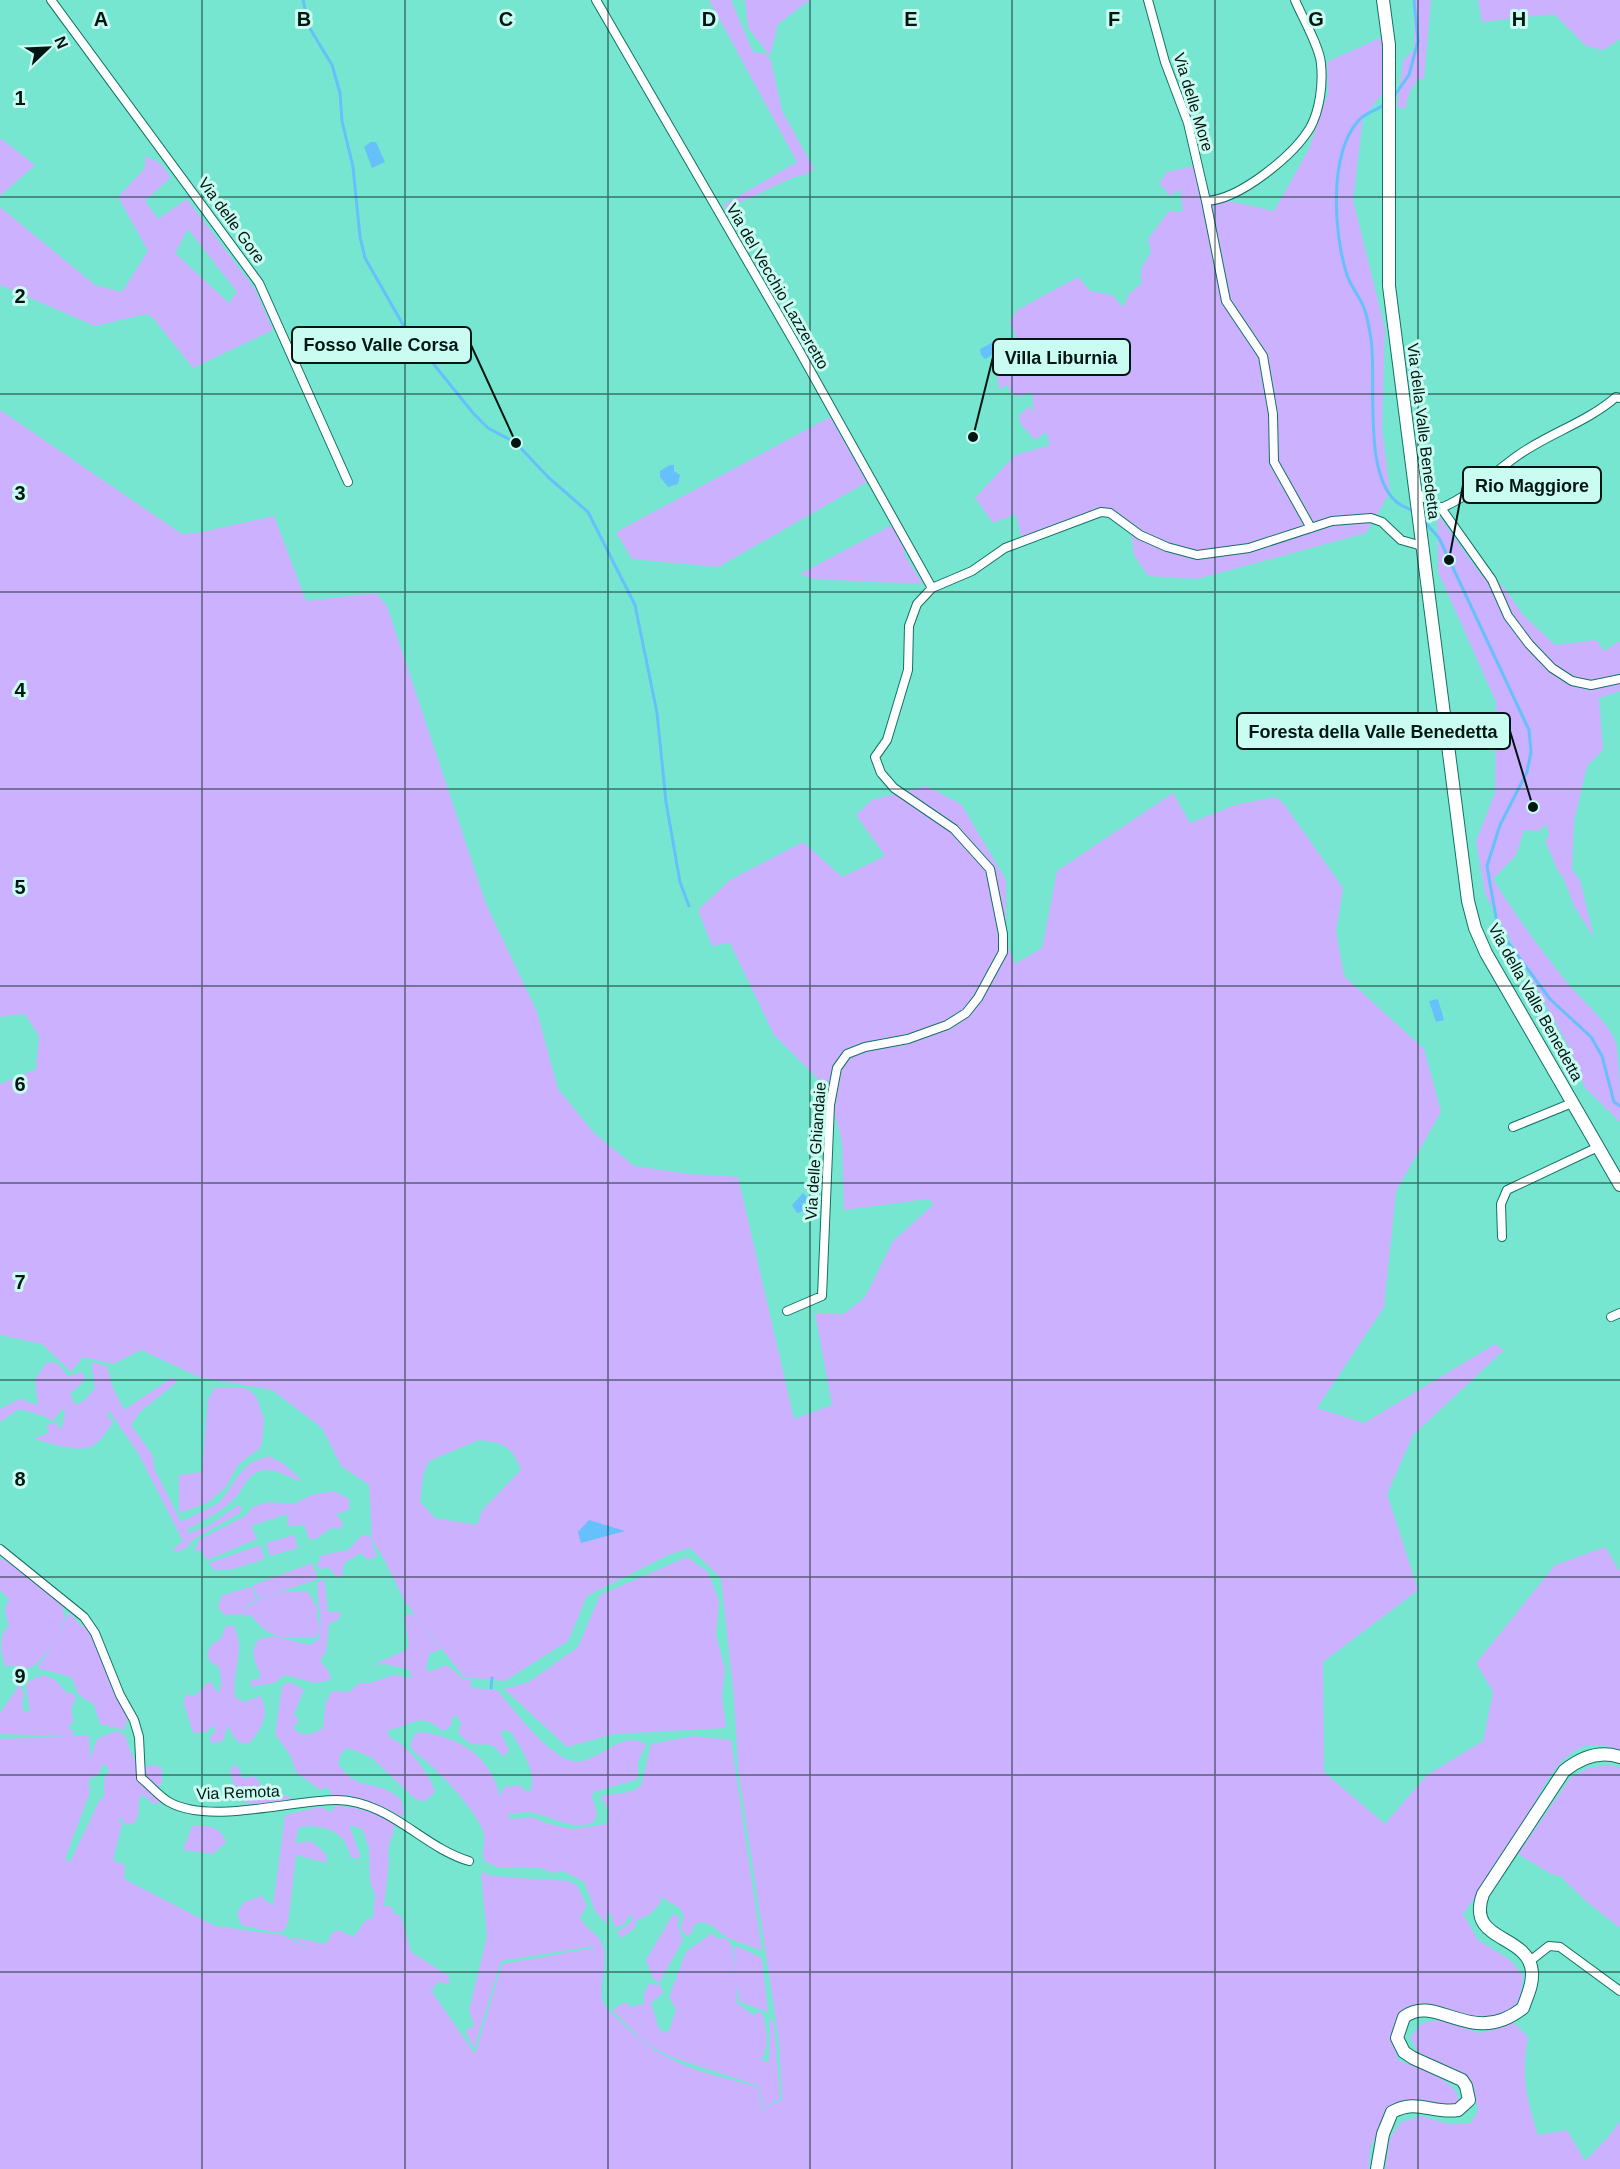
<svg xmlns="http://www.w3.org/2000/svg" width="1620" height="2169" font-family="Helvetica,sans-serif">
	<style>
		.green { fill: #cbb1ff; fill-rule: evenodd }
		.water { fill: #65c0fb }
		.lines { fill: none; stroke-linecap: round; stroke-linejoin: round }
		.stream { stroke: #65c0fb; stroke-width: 3 }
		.street-casing { stroke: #117264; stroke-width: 10 }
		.secondary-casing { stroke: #117264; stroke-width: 14 }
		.street { stroke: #fff; stroke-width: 8 }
		.secondary { stroke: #fff; stroke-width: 12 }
		.grid { fill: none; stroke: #001612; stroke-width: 1.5; stroke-opacity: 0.55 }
		.labels { text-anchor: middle; stroke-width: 6; stroke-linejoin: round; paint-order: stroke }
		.street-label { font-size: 16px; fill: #001612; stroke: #cafcf1 }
		.grid-label { font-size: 20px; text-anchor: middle; font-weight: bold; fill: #001612; stroke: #cafcf1; stroke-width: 6; stroke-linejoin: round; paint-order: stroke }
		.leader { fill: none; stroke: #001612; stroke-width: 2 }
		.callout-dot { fill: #001612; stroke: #cafcf1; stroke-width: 2 }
		.callout { fill: #cafcf1; stroke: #001612; stroke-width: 2 }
		.callout-label { font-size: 18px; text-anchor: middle; font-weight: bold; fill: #001612 }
	</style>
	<rect width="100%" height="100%" fill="#77e6d1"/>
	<!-- green -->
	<path class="green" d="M709,0H731L753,52L767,54L771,61L782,111L814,169L807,174L792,178L724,210L725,204L797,162Z
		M745,0H810L778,24L770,56L748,28Z
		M1414,0H1431L1424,79H1418L1410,91L1405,109L1397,107L1403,61L1414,49Z
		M1478,0H1620V39L1603,50L1586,46L1554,14L1482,22Z
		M1382,37V94L1363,118L1353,200L1385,329L1382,429L1390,492L1366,533L1197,579L1148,576L1134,555L1131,532L1119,513L1099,511L1021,537L1016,514L993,523L975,498L1015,455L1050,445L1046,432L1035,440L1020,423L1019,415L1030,406L1034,414L1032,392L1018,397L1010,391L1008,385L999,389L997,373L1011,366L1010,356L1018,341L1010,322L1017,310L1078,277L1090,291L1112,295L1123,307L1129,294L1141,284V269L1151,252L1148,239L1169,211L1183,212L1180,189L1170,196L1159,183L1167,172L1194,166L1205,196L1274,211L1309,149L1328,93L1327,62Z
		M0,138L35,165L0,196Z
		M145,156L160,163L171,177L145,201L158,219L187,199L255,289L273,330L193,368L153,318L146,314L95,326L0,285V207L95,285L122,292L148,251L118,197L145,168ZM188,229L237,292L229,303L175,253Z
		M0,410L182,534L197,533L274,516L306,601L376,593L387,606L486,904L537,1012L558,1089L594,1133L634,1166L690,1174L738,1177L794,1419L832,1405L815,1314H844L865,1297L893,1241L934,1204L928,1199L844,1210L842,1143L829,1090L774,1035L730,943L712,946L698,910L730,880L803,842L842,877L885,856L856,815L872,800L926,786L961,804L1006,880V941L1015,964L1042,948L1057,871L1173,793L1190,823L1235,805L1275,797L1284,804L1343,888L1336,932L1344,976L1424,1049L1441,1112L1396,1191L1384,1307L1317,1408L1364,1423L1495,1344L1504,1350L1413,1435L1387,1494L1418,1590L1323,1662L1324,1772L1385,1824L1427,1775L1483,1741L1493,1692L1476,1663L1555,1565L1605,1547L1620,1572V1750C1608,1746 1592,1742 1580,1748C1550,1763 1537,1802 1520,1829C1502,1858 1483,1886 1463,1914L1478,1940L1509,1959L1523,1975C1521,2009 1510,2023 1474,2021C1464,2021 1456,2014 1447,2013C1433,2012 1418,2014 1404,2015L1391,2036L1398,2060C1416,2068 1457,2078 1459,2101L1446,2109L1385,2114L1370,2149L1369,2169H0V1739L69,1736L0,1734V1713L20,1684L24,1693L22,1709L30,1713L26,1685L30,1680L44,1675L55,1680L67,1693H73L76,1698L71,1709L73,1721L68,1728L74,1731L72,1736H89L90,1756L83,1763L91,1756L97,1739L115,1731L125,1735C129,1747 132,1761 144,1768L149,1765L162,1767V1783L157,1788L162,1803L154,1804L142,1794C136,1803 141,1813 135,1823L126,1825L121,1818H118L122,1824L113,1860L125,1865L124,1879L215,1926L283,1935L312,1951L291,1937L326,1944L333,1932L339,1930L353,1937L367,1919L373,1918L375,1894L370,1882L369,1848L362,1829L349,1825L361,1858H351C345,1830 325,1825 299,1827L295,1843L311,1841L326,1854L327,1863L296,1855L288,1922L283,1932H273L241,1925L237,1913L244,1902L261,1896L273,1906L285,1815L320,1807L331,1812L336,1805C357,1809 380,1809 395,1826L388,1849L389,1863L384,1906H391L395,1914L401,1916L411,1952L449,1976V1984L441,1982L435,1984L434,1991L428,1986L475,2054L502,1964L593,1948L598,1967L593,1946L501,1961L474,2049L465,2031L474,2026L469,2010L487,1936L481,1874L483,1872L491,1876L568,1881L577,1885L587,1906L580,1917C585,1930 601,1934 604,1949C608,1967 597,1988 604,2004C607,2011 618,2018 623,2024C667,2067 701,2071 758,2087L762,2110L782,2099L779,2041L738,1769L734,1699L721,1578L690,1548L668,1555L587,1596L568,1641L505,1681L464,1677L405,1602L384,1559L372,1540L369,1485L341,1466L322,1428L272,1390L199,1377L141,1350L113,1364L83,1357L71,1372L42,1344L0,1335V1084L36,1069L39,1036L25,1014L0,1017ZM479,1440C505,1443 512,1447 521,1470L482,1510L477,1525L435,1518L420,1502L423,1475L429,1461ZM103,1763L109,1770L104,1779V1799L101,1797L70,1862L65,1859L90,1792L88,1780L99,1774Z
		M830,417L867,482L718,567L632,559L616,532Z
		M1437,513L1479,572L1503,586L1523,615L1555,645L1596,640L1604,651L1620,641V691L1599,698L1603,750L1587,766L1574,821L1572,870L1580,880L1594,938L1574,906L1563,877L1559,873L1545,841L1549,835L1546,824L1539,831L1524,830L1516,855L1493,879C1517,917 1542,953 1571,987C1585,1004 1606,1020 1615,1040C1620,1061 1620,1098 1620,1122L1585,1088L1572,1053L1485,894L1476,841L1495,793L1496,702L1438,572Z
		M892,525L905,545L904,554L923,584L813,579L800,574Z
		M47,1362L57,1363L68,1376L82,1372L86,1379L70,1394L75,1405L85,1400L95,1388L91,1362L107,1366L113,1388L124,1410L173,1377L177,1382L140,1412L131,1425L153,1456L154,1468L181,1522L219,1503L242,1471L252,1462L269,1456L284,1464L301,1479L300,1481C288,1477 273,1467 260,1471C247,1475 243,1489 235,1498C221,1512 205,1520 188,1529L187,1534L210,1525L238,1505L242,1507L240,1513L191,1541L187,1548L176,1552L173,1549L183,1541L138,1453L109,1411L106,1414L113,1422C108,1429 102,1440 94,1445C80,1455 49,1442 33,1439L48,1433L47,1425L57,1422L58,1428H62L65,1411L62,1409L53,1421L44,1416L19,1409L0,1422V1409L19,1399L38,1405L35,1379Z
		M215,1388H246L256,1396L264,1419L262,1442L260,1448L238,1465L226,1487L207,1503L179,1513V1475L202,1472L208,1399Z
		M333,1491L348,1498L350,1502L348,1511L336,1514L343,1523L340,1529L331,1528L316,1539H309L304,1525L288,1526L287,1514L251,1526L257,1539L207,1560L200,1550L194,1551L199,1540L245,1516L254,1506L269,1502L293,1504L312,1495Z
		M369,1534L377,1556L368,1560L361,1553L344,1563L342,1575L338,1578L329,1568L319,1569L317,1564L322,1555L348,1550L360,1537Z
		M294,1535L298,1548L270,1556L266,1543Z
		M260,1545L265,1559L233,1569L214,1570L209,1563Z
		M687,1557L708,1572L719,1601L716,1635L725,1669L722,1696L726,1728L614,1734L567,1747L504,1689L529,1682L578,1647L600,1595Z
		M0,1559L7,1561L62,1605L65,1618L57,1639L69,1612L81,1626L85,1625L90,1630L128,1717L124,1730L100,1724L94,1705L79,1695L71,1677L37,1668L57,1639C47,1651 37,1670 20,1670L14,1665L6,1667C0,1655 0,1642 4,1630L9,1628L5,1610L9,1599L0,1590Z
		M312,1563L318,1579L258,1599L253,1585Z
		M324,1579L328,1612H341L339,1619L329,1624L326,1651L320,1661L328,1670L331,1680L315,1683L285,1675L274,1683L251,1687V1681L261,1677C257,1663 247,1653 259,1639L274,1636L309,1645L318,1640C325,1620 315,1602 318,1582Z
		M249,1587L253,1588L256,1600L245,1607L244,1610C258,1596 291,1587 309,1593L318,1610L316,1612L320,1628L317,1638C287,1638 270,1641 251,1615L247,1617L243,1614L225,1615L218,1608L221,1596Z
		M409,1613L415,1615L441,1649L429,1654L426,1668L428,1672L447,1665L462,1678L471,1679V1688L497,1690C515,1711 544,1751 569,1760C594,1770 621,1726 646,1745L638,1761V1779L594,1792L592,1796L597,1814L594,1822C572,1831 555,1818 534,1813C527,1811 513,1814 506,1815L511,1819L533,1817L545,1823L572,1829L607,1824L609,1811L600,1796L630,1792L641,1786L651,1744L693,1736L731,1740L762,1951C751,1946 740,1943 730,1939C717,1933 713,1920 696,1923L690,1935H685L680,1927L684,1917L681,1909L658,1895L662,1901L650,1914L636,1921L635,1928L621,1938L617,1932L630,1923L633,1916H629L624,1924L615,1928L611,1914H606L609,1925L596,1913L584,1882L563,1871L553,1873L540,1868L498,1867L485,1862C480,1851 487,1842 483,1831C475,1809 434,1765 415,1753L410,1745L414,1735L420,1732C461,1738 490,1755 500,1797L504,1787L520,1785L527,1792L531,1790C536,1769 522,1751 511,1732L503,1730L501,1734L509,1750L504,1757L492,1745C474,1743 474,1749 458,1733L461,1724L457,1715L451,1719L452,1724L445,1731C438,1729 434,1723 427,1721C413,1718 402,1729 387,1730L390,1738C408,1744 430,1775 435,1792L425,1801L416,1800L372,1758L349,1748L341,1753L338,1764C361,1796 376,1776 401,1800L404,1813L402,1817L386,1808L334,1799L328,1787L320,1790L296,1772L290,1755L275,1734L282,1686L289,1682L302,1688L303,1692L294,1714L299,1721L293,1727C301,1739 313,1734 323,1728L326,1702L332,1691L349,1692L359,1683H370L394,1675L411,1678L410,1670L386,1664L373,1665L406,1650L409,1644L404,1618Z
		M233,1625C247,1649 231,1672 235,1697L244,1702L260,1696C271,1711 261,1731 249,1743C236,1746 232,1734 228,1725L223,1741L212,1743L209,1738L215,1732L214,1725L206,1732L193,1733L183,1701L188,1692L189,1696H194L210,1681L218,1693C223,1685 221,1674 218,1666L211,1663L207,1653L212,1644L221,1639L225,1627Z
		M233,1765L238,1767L243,1778L255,1776L264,1790L288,1796L292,1801C273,1808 247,1813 236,1790C233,1785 233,1778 230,1772Z
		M1607,1765L1620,1767V1928L1587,1902L1560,1876L1551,1874L1518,1854L1570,1778L1588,1768Z
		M192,1826C209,1826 219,1825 226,1842L213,1854L183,1850Z
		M673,1914L680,1918L677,1924L683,1940L659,1983L652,1977L646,1960Z
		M712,1933L716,1938H726L732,1946L735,1974L734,1947H739L762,1958L768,2012L740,2002L736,1984L737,2003L753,2015L761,2011C768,2027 769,2048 761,2061H769L770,2019L774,2021L780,2098L763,2109L759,2086L668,2056L643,2041L612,2010L626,2002L630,2007L644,2004V1993L649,1984L660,1985L663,1993L651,2003L659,2029L668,2033L676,2010L669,1997L686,1952Z
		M1439,2020L1481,2033L1514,2023L1528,2037C1521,2076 1526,2098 1538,2135L1567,2130L1585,2161L1610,2135L1620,2121V2169H1385L1390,2138L1401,2122L1421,2116L1449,2124H1470L1478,2111L1473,2084L1445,2065L1420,2057L1410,2037L1422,2023Z"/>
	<!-- water -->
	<path class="water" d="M371,142H376L385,162L372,168L364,147Z
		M999,339L1004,349L985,359L981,355L980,349Z
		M670,465H674V471L680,475L678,484L668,487L660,477V471Z
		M1438,999L1444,1020L1436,1022L1429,1001Z
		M803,1193L809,1199L802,1204L803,1211L797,1213L792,1205Z
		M589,1520L625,1531L581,1543L578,1532Z"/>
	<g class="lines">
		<!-- stream -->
		<path class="stream" d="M303,0L309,27L332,65L340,93L342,121L353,167L360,237L365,258L406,330L473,413L488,428L516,443L548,477L588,512L635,605L657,713L666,802L680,882L689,906
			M1394,96L1409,75L1418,41L1414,0
			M1385,104C1376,111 1366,112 1358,121C1328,156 1334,235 1347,275C1351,287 1360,297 1364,308C1368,318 1369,329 1371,339C1377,379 1362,477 1398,503C1403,507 1409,508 1414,512
			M1423,520L1439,538L1529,730L1531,752L1527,772L1500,825L1487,866L1498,929L1550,999L1591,1037L1602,1056L1614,1102L1620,1106
			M491,1688L492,1678"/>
		<defs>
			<path id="street" d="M51,0L259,283L348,482
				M596,0L796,345L932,588
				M1148,0L1165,62L1188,123L1206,201C1239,200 1293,156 1310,128C1320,110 1323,84 1321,64C1320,47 1302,17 1295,0
				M1206,201L1226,301L1263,356L1273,414L1274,462L1311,528
				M1415,492L1441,508L1492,580L1508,616L1529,644L1552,668L1572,681L1591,685L1620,679
				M1441,508C1470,496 1492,474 1517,456C1549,433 1586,423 1616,397L1620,398
				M1513,1127L1572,1103
				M1502,1237L1501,1204L1507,1190L1598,1147
				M787,1311L822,1296L830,1105L837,1068L847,1054L865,1047L908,1039L947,1025L966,1013L978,998L1003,952V934L990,869L954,829L894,788L881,773L875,757L887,740L908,670L909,626L917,604L932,588L972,571L1005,548L1101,512L1110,513L1140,535L1167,547L1197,555L1249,548L1332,521L1371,518L1382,522L1401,540L1422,546
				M1611,1317L1620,1313
				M0,1549L84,1617L95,1633L120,1695L134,1720L139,1737L141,1778C150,1785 159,1796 169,1802C210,1825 291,1800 337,1800C390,1801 422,1847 469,1861
				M1530,1961L1549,1946L1560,1947L1620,1991"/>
			<path id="secondary" d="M1383,0L1389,45V286L1468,901L1475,928L1486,953L1620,1185
				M1377,2169L1383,2134L1392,2112C1417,2098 1432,2114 1458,2110L1469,2100L1466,2086L1462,2080L1413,2058L1404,2052L1397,2038L1404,2017C1437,1992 1471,2049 1523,2008C1527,1996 1533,1985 1532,1972C1529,1933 1465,1943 1483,1894L1564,1771C1580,1758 1599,1750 1620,1757"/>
		</defs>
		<!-- street casing -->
		<use href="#street" class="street-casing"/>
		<!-- secondary casing -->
		<use href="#secondary" class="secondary-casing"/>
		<!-- street -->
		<use href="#street" class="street"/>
		<!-- secondary -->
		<use href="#secondary" class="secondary"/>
	</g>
	<!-- grid -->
	<path class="grid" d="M202,0V2169M405,0V2169M608,0V2169M810,0V2169M1012,0V2169M1215,0V2169M1418,0V2169M0,197H1620M0,394H1620M0,592H1620M0,789H1620M0,986H1620M0,1183H1620M0,1380H1620M0,1577H1620M0,1775H1620M0,1972H1620"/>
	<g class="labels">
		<!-- street labels -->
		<g class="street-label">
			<text transform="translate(1194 102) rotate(73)" y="6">Via delle More</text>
			<text transform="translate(232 220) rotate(54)" y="6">Via delle Gore</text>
			<text transform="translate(778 286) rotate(60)" y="6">Via del Vecchio Lazzeretto</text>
			<text transform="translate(1424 431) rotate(83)" y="6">Via della Valle Benedetta</text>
			<text transform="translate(1536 1002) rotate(61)" y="6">Via della Valle Benedetta</text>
			<text transform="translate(815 1151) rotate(-86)" y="6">Via delle Ghiandaie</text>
			<text transform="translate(238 1792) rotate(-2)" y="6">Via Remota</text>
		</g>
	</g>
	<g class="grid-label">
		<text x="101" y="26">A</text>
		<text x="304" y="26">B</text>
		<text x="506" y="26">C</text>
		<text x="709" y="26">D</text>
		<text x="911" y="26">E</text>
		<text x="1114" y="26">F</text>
		<text x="1316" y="26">G</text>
		<text x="1519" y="26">H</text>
		<text x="20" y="105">1</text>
		<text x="20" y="303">2</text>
		<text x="20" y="500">3</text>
		<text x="20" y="697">4</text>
		<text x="20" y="894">5</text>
		<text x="20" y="1091">6</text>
		<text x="20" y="1289">7</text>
		<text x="20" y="1486">8</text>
		<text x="20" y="1683">9</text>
	</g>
	<!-- callouts -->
	<path class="leader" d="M516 443L471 345M973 437L993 357M1449 560L1463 485M1533 807L1510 731"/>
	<g class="callout-dot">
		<circle cx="516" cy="443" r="6"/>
		<circle cx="973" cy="437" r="6"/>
		<circle cx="1449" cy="560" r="6"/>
		<circle cx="1533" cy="807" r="6"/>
	</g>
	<g class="callout">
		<rect x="292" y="327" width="179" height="36" rx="6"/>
		<rect x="993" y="339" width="137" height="36" rx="6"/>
		<rect x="1463" y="467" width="138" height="36" rx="6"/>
		<rect x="1237" y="713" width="273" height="36" rx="6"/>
	</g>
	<g class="callout-label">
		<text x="381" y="351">Fosso Valle Corsa</text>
		<text x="1061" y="364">Villa Liburnia</text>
		<text x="1532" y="492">Rio Maggiore</text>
		<text x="1373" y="738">Foresta della Valle Benedetta</text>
	</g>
	<!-- north arrow -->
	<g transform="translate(48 48) rotate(67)" stroke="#cafcf1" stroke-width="4.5" paint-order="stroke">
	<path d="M0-4.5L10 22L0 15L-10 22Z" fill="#001612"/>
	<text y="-9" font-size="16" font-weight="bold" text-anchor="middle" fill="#001612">N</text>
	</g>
</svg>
